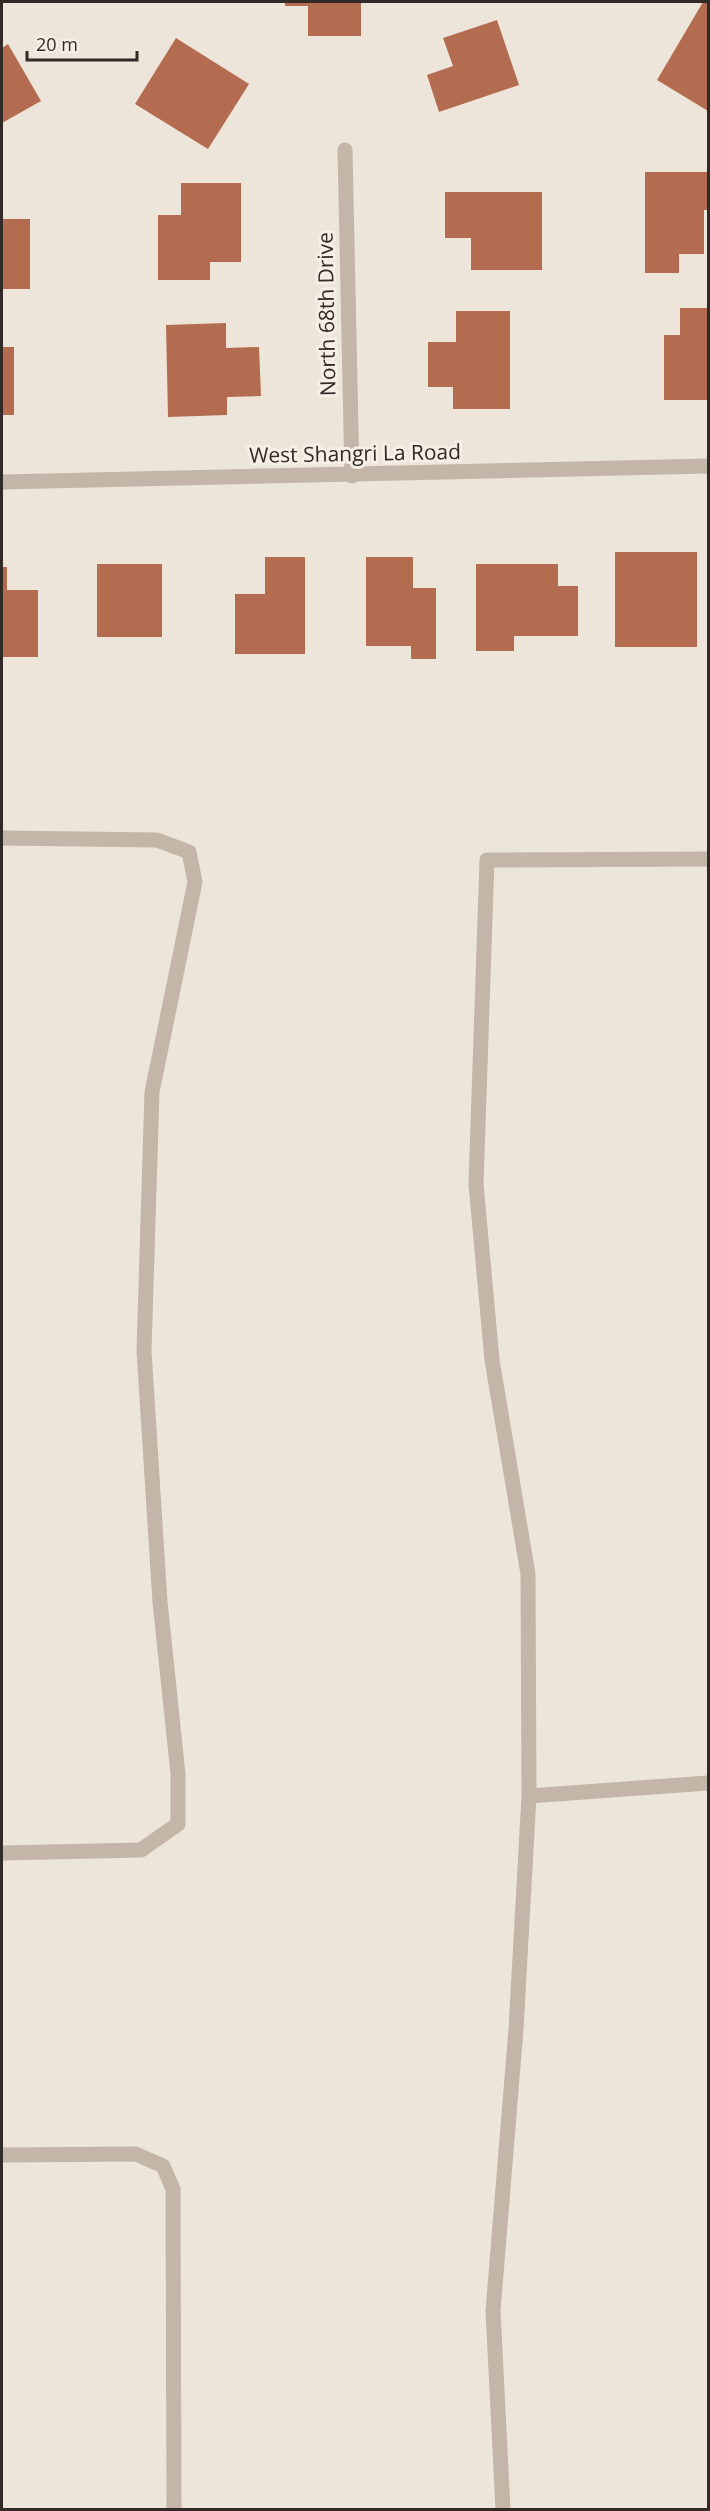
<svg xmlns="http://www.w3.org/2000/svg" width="710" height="2511" font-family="'Open Sans',sans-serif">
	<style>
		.building { fill: #b46c50 }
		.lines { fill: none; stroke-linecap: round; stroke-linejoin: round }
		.minor { stroke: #c3b5a8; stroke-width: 15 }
		.labels { text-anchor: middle; stroke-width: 6; stroke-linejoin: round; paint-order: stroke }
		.street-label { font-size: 21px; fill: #312a27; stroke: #f6efe5 }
	</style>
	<rect width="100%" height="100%" fill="#ede5da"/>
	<!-- building -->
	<path class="building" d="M285,2H361V36H308V6H285Z
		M703,2L708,3V111L657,80Z
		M497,20L519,85L439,112L427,75L453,66L443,38Z
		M176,38L249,84L208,149L135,104Z
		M8,44L41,101L2,123V48Z
		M645,172H708V210H704V254H679V273H645Z
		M181,183H241V262H210V280H158V215H181Z
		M445,192H542V270H471V238H445Z
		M2,219H30V289H2Z
		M680,308H708V400H664V335H680Z
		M456,311H510V409H453V387H428V342H456Z
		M226,323V348L259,347L261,396L227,397V415L168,417L166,325Z
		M2,347H14V415H2Z
		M615,552H697V647H615Z
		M265,557H305V654H235V594H265Z
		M366,557H413V588H436V659H411V646H366Z
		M97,564H162V637H97Z
		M476,564H558V586H578V636H514V651H476Z
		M2,567H7V590H38V657H2Z"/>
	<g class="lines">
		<!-- minor -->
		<path class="minor" d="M345,150L352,476
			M2,482L708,466
			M2,838L157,840L189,852L195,882L152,1092L144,1351L160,1602L178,1774V1824L141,1850L2,1853
			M529,1796L708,1783
			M2,2155L136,2154L163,2166L173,2189L174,2510
			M503,2510L493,2311L516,2029L529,1796L528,1574L492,1360L476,1184L487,860L708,859"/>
	</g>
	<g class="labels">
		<!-- street labels -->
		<g class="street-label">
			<text transform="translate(327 314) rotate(-91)" y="7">North 68th Drive</text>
			<text transform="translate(355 454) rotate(-1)" y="7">West Shangri La Road</text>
		</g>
	</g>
	<!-- border -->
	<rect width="710" height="2511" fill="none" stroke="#312a27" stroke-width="6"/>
	<!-- scale -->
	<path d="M27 51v9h110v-9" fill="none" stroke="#312a27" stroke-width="3"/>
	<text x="36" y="51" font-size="18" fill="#312a27" stroke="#f6efe5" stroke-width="4.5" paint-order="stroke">20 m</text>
</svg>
